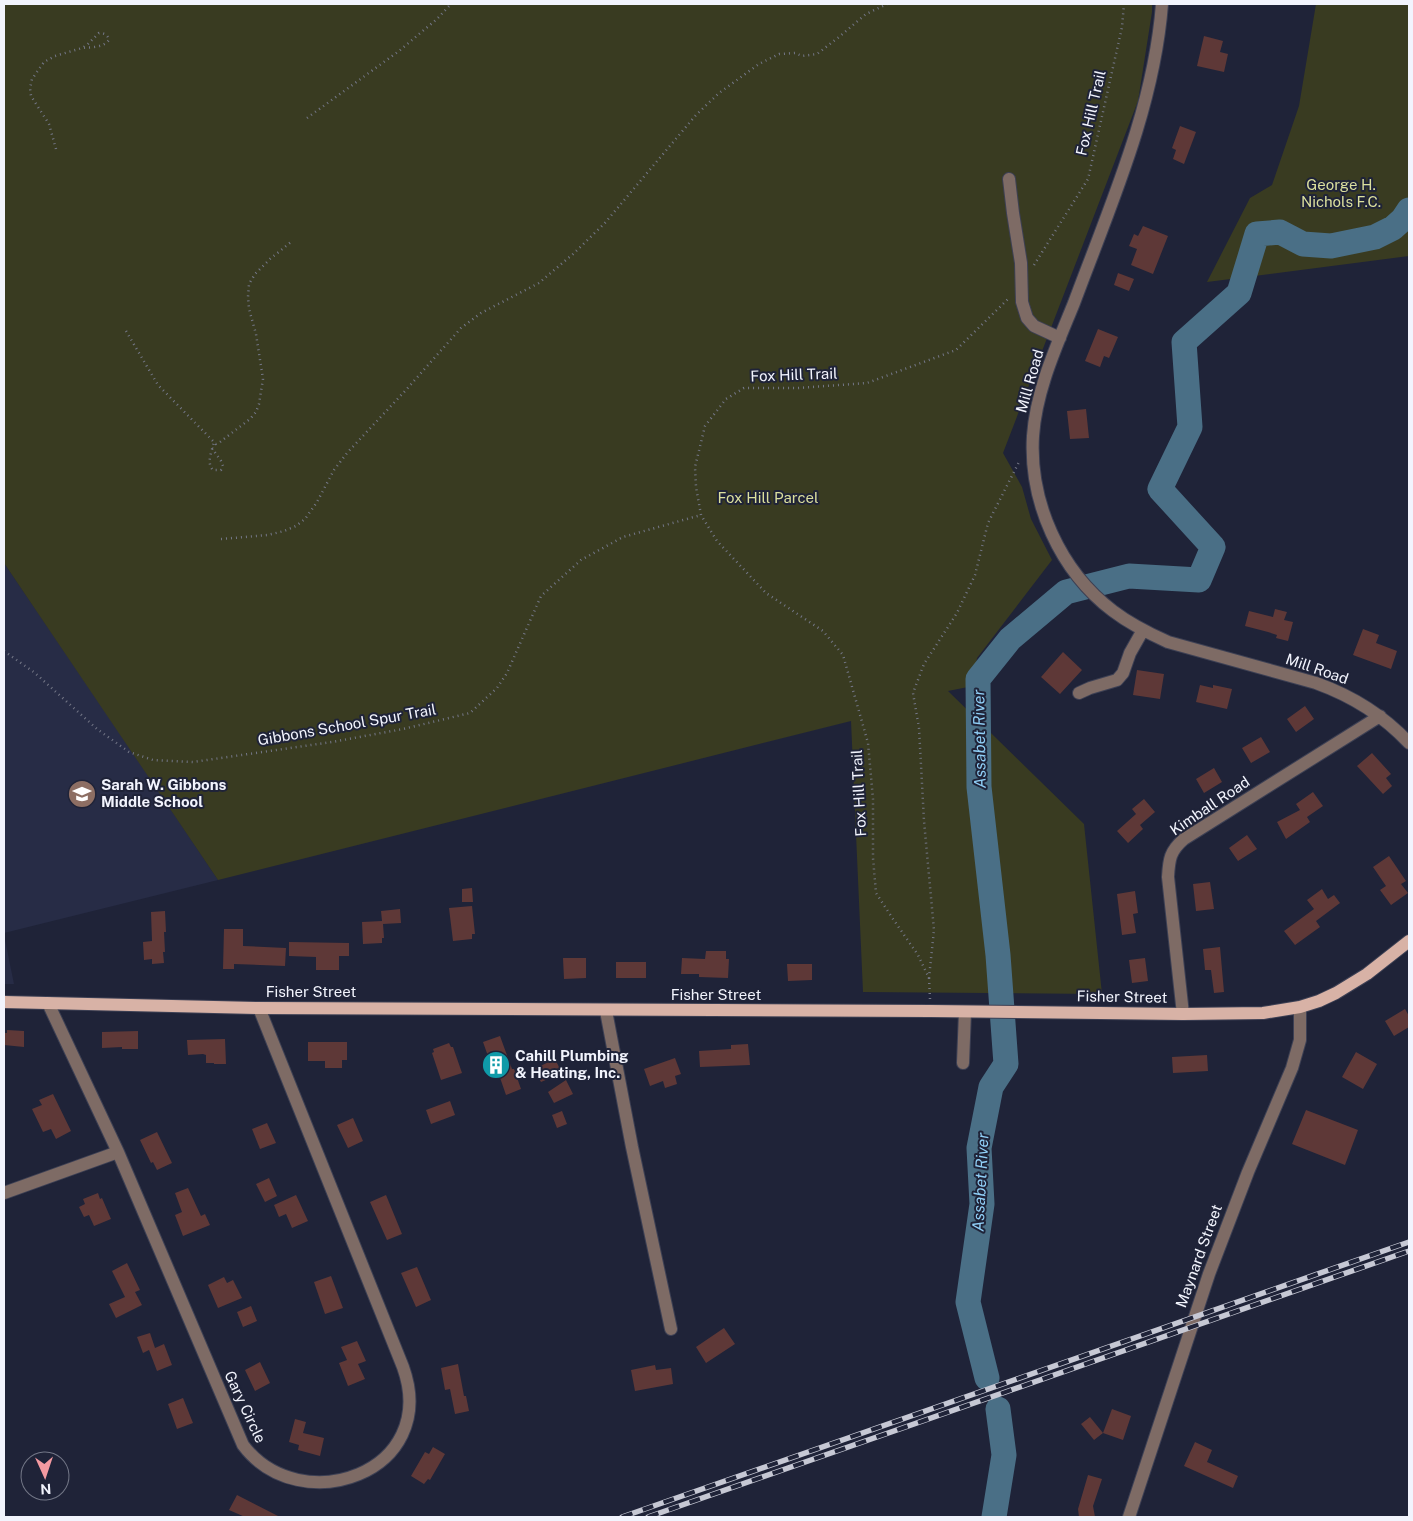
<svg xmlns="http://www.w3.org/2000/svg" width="1413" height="1521" font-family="'Public Sans',sans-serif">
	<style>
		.built { fill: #272c46 }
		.green { fill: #393b21 }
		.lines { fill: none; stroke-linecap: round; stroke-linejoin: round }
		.river { stroke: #4a6f86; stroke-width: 25 }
		.building { fill: #5e3837 }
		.minor-casing { stroke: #3d4054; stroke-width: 14 }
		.major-casing { stroke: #3d4054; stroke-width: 14 }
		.path { stroke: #747787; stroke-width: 2.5; stroke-dasharray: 1 4; stroke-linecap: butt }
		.minor { stroke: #7e6b65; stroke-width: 12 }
		.major { stroke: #d8b2a6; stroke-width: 12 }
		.rail-casing { stroke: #c6c8d4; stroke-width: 5.5 }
		.rail { stroke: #1f2338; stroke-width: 4; stroke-dasharray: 11; stroke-linecap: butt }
		.labels { text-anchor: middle; stroke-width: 4; stroke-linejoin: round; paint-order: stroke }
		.street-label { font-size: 15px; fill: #f2f4fd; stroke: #1f2338 }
		.park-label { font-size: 15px; fill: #dbdf9d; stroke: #1f2338 }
		.poi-label { font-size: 15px; font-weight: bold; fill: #f2f4fd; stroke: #1f2338; text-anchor: start }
		.water-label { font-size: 16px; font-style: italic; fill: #91d0f8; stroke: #1f2338 }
	</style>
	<rect width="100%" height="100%" fill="#1f2338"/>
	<!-- built -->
	<path class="built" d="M4,563L102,707L218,880L4,933Z
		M4,935L14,984H4Z"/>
	<!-- green -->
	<path class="green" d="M4,4H1152V12L1138,101L1003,453L1022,487L1031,519L1052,560L977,658L973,686L948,691L1084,824L1102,994L863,992L851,721L218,880L4,563Z
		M1316,4H1409V256L1207,282L1250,198L1272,185L1299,106Z"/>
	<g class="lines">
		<!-- river -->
		<path class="river" d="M987,1378L968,1302L982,1204L979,1148L991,1087L1006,1064L998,955L979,787L978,679L1010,639L1066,592L1129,576L1199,580L1213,547L1160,489L1190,427L1184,342L1239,293L1257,234L1280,232L1303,244L1331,246L1375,237L1393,228L1403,219L1409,210
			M994,1517L1004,1455L998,1409"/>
	</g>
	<!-- building -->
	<path class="building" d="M1204,36L1223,41L1220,52L1228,54L1224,72L1197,66Z
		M1180,126L1196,132L1184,164L1173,159L1176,150L1172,148Z
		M1143,226L1168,236L1153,274L1131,265L1137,249L1129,246L1134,234L1138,236Z
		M1118,273L1134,279L1129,291L1114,285Z
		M1098,329L1118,337L1109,358L1104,356L1100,367L1085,361Z
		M1086,409L1089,438L1070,439L1067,411Z
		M1275,609L1287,612L1284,620L1293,622L1288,641L1276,638L1277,635L1268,632L1245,626L1249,611L1273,617Z
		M1363,629L1379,635L1376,643L1397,651L1391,669L1353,655Z
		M1063,652L1082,670L1060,694L1041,677Z
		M1137,670L1164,674L1160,699L1133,695Z
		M1200,685L1213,688V685L1232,689L1227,709L1196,702Z
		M1305,706L1314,719L1296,732L1287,719Z
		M1261,737L1270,752L1251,763L1242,748Z
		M1372,753L1391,774L1386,778L1392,786L1383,794L1357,766Z
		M1214,768L1222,782L1204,793L1196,779Z
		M1313,792L1323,806L1307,817L1310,822L1286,839L1277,822L1300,810L1296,804Z
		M1144,799L1155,812L1140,825L1143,829L1128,843L1117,831L1136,814L1132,809Z
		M1247,835L1257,849L1238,861L1229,848Z
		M1389,856L1406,881L1401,884L1408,893L1391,905L1380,890L1386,886L1373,867Z
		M1210,882L1214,909L1196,911L1193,884Z
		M472,888L473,902H462V889Z
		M1322,889L1328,899L1334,895L1340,903L1316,921L1320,927L1295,945L1284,931L1314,909L1307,900Z
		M1135,891L1138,913L1133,914L1136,933L1122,935L1117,894Z
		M472,906L475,934H472V939L453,941L449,908Z
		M400,909L401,923L383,924L384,938H382V943L363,944L362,922L382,921L381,911Z
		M165,911L166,932H164L165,952H163L164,963L152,964V959L144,960L143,942L152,941L151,912Z
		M224,929H243V946L286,948L285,966L234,964V969H223Z
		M289,942L349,943V956H339V970H316V957L289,956Z
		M1220,947L1224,992L1214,993L1211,970H1205L1203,949Z
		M706,951H726V959H729L728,978L699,977V974H681L682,958L705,959Z
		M563,958H586V978L564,979Z
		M1145,958L1148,981L1132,983L1129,960Z
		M616,962H646V978H616Z
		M787,964H812V980L788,981Z
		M1405,1009L1409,1016V1027L1394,1036L1385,1021Z
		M7,1030L24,1031V1047L4,1045V1033H7Z
		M138,1031V1049H122V1047L102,1048V1032Z
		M500,1036L512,1069H514L521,1089L506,1095L497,1069L488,1072L484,1060L489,1059L483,1042Z
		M225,1039L226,1064H214V1063H206V1055L203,1054L188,1055L187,1040Z
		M308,1042H347V1060H342V1068H325V1061H308Z
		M449,1043L451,1047H453L462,1073L441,1080L432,1053L434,1052L433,1049Z
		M748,1044L750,1065L700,1067L699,1051L731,1049V1045Z
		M1356,1052L1377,1064L1363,1089L1342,1077Z
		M1207,1055L1208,1071L1173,1073L1172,1057Z
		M675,1058L681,1074L675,1076L677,1084L665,1088L663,1081L650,1086L644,1069Z
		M555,1059L562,1073L541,1082L534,1069Z
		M566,1080L573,1094L554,1103L548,1092Z
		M53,1094L71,1131L56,1139L51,1129L43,1132L32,1109L42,1105L39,1100Z
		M450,1101L455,1115L431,1124L426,1110Z
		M1306,1110L1358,1130L1345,1165L1292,1144Z
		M562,1111L567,1124L557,1128L552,1115Z
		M353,1118L363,1141L348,1148L337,1125Z
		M267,1123L276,1143L260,1149L252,1129Z
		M157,1132L172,1163L157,1170L153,1162L151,1163L140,1140Z
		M269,1178L277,1196L265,1202L256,1184Z
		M188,1188L201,1216L205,1214L210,1225L183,1236L175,1215L182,1212L175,1193Z
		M98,1193L100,1199L102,1198L111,1219L94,1226L89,1215L84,1217L79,1207L85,1204L83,1199Z
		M296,1195L308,1221L292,1228L286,1214L279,1217L274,1205Z
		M386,1195L402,1234L387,1240L370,1202Z
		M127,1263L140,1290L135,1292L142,1305L116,1318L109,1304L125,1297L112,1271Z
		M417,1267L431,1300L416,1307L401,1273Z
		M331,1276L343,1308L325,1314L314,1282Z
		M224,1277L227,1283L233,1280L242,1298L218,1308L208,1285Z
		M251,1306L257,1321L243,1327L237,1312Z
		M724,1328L735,1344L706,1363L696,1347Z
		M150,1333L155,1348L164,1344L172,1365L157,1371L149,1350L143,1353L137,1337Z
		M357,1341L366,1361L358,1364L365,1379L348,1386L339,1363L347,1360L341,1347Z
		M260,1362L270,1383L255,1391L245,1370Z
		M458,1364L464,1396H466L469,1411L455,1414L450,1389L445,1390L441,1368Z
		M655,1365L656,1370L671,1368L673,1384L635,1391L631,1370Z
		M183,1398L193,1423L177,1429L168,1404Z
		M1112,1409L1131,1416L1123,1440L1103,1433Z
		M1090,1417L1103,1433L1094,1440L1081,1424Z
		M295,1419L306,1422L303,1433L324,1438L320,1456L298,1450L299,1445L289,1442Z
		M1195,1442L1212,1450L1207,1462L1238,1476L1233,1488L1184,1466Z
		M433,1447L445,1454L430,1480L428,1479L424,1484L411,1476L425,1452L429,1454Z
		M1088,1475L1102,1479L1093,1506L1095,1517H1079L1078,1509Z
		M237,1495L280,1517H245L229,1510Z"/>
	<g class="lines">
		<defs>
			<path id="minor" d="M1162,4C1154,108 1110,206 1074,303C1057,345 1036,390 1033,436C1029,502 1060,571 1113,611C1130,624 1148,633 1168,642L1316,683C1352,696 1383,715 1409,743
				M1009,179L1013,213L1021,263L1022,302L1027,318L1034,326L1060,338
				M1079,693L1090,688L1117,680L1123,673L1130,653L1143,630
				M48,1003L118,1152L243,1445C300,1521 441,1473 403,1367L259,1008
				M606,1011L632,1147L671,1329
				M1183,1014L1168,877C1169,859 1170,851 1184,839L1380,716
				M963,1063L965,1012
				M4,1193L118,1152
				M1129,1517L1209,1274L1248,1172L1292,1068L1300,1040V1007"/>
			<path id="major" d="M4,1002L259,1008L931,1011L1183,1014L1263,1013L1300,1007L1319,1001L1336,993L1367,974L1409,941"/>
		</defs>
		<!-- minor casing -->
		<use href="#minor" class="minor-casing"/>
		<!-- major casing -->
		<use href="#major" class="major-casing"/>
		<!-- path -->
		<path class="path" d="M307,118L399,51L437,19L451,4
			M56,149L49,124L31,96L30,88L32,79L44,62L55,56L82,48L87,45L99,33C104,33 108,35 109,40C103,48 91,47 82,48
			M1034,265L1088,179L1122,27L1124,4
			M126,331L158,385L214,442L216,444L220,442L250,419L256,412L259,404L263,379L256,334L249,309L248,297L249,284L255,274L270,259L291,242
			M212,448L221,461L223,466L221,470H213C206,463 212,451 214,442
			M221,539L268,535L284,531L296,526L305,519L317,502L334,470L347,453L405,391L461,328L481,313L539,283L573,254L604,224L696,115L719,93L759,64L779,54L795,53L802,56L817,54L839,37L866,14L887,4
			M4,651L35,673L97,729L129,752L153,760L193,762L332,742L403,729L470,713L497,688L507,673L541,596L581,560L623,537L701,515
			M929,978L934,930L924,821L919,728L913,693L924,664L957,613L975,575L988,523L1019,462
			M930,999L929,978L918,955L893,919L876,893L873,858V799L868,743L843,655L823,631L766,593L717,541L701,515L696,487L695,467L705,426L726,399L744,388H798L867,383L956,350L1008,299"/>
		<!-- minor -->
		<use href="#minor" class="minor"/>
		<!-- major -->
		<use href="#major" class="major"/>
		<defs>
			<path id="rail" d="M622,1517L1409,1242
				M648,1517L1409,1251"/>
		</defs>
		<!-- rail casing -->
		<use href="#rail" class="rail-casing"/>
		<!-- rail -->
		<use href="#rail" class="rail"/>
	</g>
	<!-- icons -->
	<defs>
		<symbol id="school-disc" viewBox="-11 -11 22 22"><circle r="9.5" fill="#8d6e63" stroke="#1f2338"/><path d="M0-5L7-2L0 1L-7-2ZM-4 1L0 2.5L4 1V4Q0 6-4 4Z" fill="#fff"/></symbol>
		<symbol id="building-disc" viewBox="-11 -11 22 22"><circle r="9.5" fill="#0f9aa8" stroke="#1f2338"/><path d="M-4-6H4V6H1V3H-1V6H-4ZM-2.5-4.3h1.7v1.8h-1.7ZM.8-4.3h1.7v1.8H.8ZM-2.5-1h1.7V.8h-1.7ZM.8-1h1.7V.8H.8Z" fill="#fff"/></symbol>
	</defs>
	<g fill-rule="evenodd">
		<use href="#school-disc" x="66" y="778" width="32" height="32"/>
		<use href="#building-disc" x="480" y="1049" width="32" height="32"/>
	</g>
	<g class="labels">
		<!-- street labels -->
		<g class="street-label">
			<text transform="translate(1091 113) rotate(-77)" y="5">Fox Hill Trail</text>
			<text transform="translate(794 375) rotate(-2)" y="5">Fox Hill Trail</text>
			<text transform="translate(1030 381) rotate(-74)" y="5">Mill Road</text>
			<text transform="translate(1317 669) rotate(19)" y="5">Mill Road</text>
			<text transform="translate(347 725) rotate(-10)" y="5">Gibbons School Spur Trail</text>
			<text transform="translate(859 793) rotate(-93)" y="5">Fox Hill Trail</text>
			<text transform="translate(1210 806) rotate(-34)" y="5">Kimball Road</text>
			<text x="311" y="997">Fisher Street</text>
			<text x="716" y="1000">Fisher Street</text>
			<text transform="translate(1122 997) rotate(1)" y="5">Fisher Street</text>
			<text transform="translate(1199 1256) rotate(-70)" y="5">Maynard Street</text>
			<text transform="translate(245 1407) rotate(65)" y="5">Gary Circle</text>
		</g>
		<!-- park labels -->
		<g class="park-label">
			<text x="1341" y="190">George H.<tspan x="1341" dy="17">Nichols F.C.</tspan></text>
			<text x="768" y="503">Fox Hill Parcel</text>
		</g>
		<!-- poi labels -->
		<g class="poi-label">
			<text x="101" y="790">Sarah W. Gibbons<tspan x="101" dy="17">Middle School</tspan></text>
			<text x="515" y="1061">Cahill Plumbing<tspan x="515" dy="17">&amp; Heating, Inc.</tspan></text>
		</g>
		<!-- water labels -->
		<g class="water-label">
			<text transform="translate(979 739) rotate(-91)" y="6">Assabet River</text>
			<text transform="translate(980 1182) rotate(-87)" y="6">Assabet River</text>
		</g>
	</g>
	<!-- border -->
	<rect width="1413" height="1521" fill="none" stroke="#f2f4fd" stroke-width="10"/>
	<!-- north arrow -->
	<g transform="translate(45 1476) rotate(177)"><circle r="24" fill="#1f2338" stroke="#737787"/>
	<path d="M0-4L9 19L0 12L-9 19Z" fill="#f49aa1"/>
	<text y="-8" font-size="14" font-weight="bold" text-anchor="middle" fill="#f2f4fd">N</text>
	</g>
</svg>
